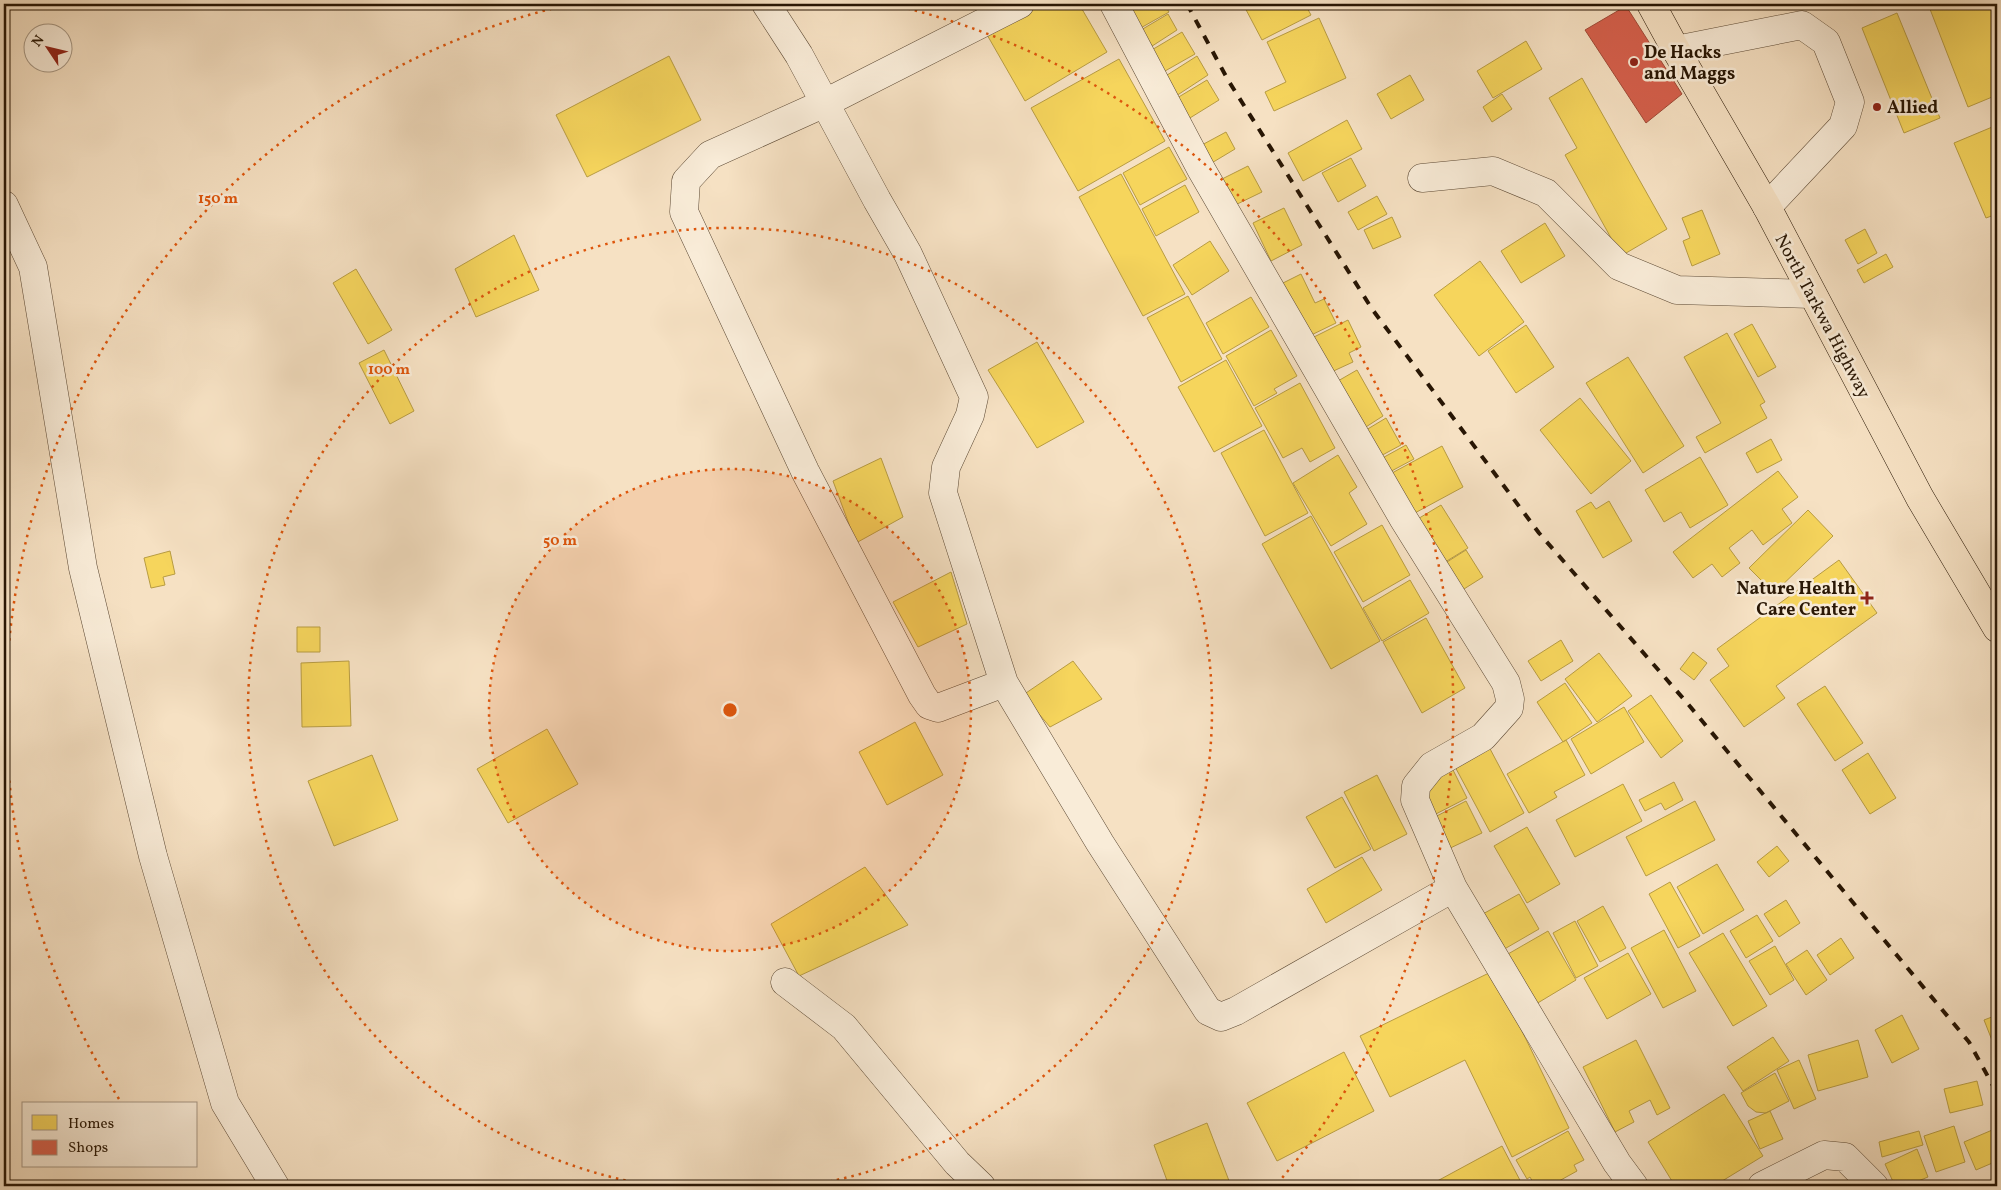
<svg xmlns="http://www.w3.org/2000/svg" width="2001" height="1190" font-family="Vollkorn,serif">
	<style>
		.homes { fill: #f6d55c; stroke: #b89c42 }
		.shops { fill: #d6604d; stroke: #a24a37 }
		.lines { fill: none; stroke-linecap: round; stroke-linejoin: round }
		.minor-casing { stroke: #5c4934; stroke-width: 29 }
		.major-casing { stroke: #281604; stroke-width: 29 }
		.minor { stroke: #f9ecd8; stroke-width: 28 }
		.major { stroke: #f6e1c3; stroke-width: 28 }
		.rail { stroke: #281604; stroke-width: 4; stroke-dasharray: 9 9; stroke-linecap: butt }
		.ring { fill: none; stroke: #de560c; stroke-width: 2.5; stroke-dasharray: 2.5 5 }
		.poi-dot { fill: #8f2418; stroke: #f9ecd8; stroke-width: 2 }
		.labels { text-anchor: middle; stroke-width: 5; stroke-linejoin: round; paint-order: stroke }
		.poi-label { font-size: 18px; font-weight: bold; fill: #281604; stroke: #f9ecd8; text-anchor: start }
		.street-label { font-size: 18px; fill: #281604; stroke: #f9ecd8 }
		.centre { fill: #de560c; stroke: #f9ecd8; stroke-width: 2.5 }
		.ring-label { font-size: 15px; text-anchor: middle; font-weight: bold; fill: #de560c; stroke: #f9ecd8; stroke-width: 5; stroke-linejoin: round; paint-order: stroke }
	</style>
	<rect width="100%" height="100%" fill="#f6e1c3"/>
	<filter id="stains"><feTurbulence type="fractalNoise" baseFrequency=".004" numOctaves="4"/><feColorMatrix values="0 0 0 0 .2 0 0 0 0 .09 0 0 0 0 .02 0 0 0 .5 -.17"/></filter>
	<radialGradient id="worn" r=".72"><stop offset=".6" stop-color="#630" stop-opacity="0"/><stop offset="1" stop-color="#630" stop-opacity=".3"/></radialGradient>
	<!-- homes -->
	<path class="homes" d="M1036,4H1079L1107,52L1025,101L986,33Z
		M1122,4H1164L1169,12L1137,30Z
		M1243,4H1305L1311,15L1262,40Z
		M1928,4H1997V95L1968,107Z
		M1897,13L1940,118L1904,133L1862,28Z
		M1168,14L1177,30L1146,50L1136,33Z
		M1319,18L1346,78L1274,111L1265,92L1286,82L1267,42Z
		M1182,32L1195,54L1158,75L1145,54Z
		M1526,41L1542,69L1493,98L1477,71Z
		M669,56L701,120L587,177L556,115Z
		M1197,56L1208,75L1176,96L1164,77Z
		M1119,59L1165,141L1078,191L1031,108Z
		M1410,75L1424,100L1391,119L1377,94Z
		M1582,78L1667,229L1621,256L1565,155L1577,148L1549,98Z
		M1207,80L1219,100L1185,121L1172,101Z
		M1502,94L1512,109L1492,122L1483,107Z
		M1347,120L1362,149L1303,181L1288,153Z
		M1997,125V214L1986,218L1954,143Z
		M1226,132L1235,149L1210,164L1200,146Z
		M1169,147L1187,179L1140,205L1123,173Z
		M1351,158L1366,186L1338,202L1322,173Z
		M1248,166L1262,192L1229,208L1216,182Z
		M1121,174L1185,294L1143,316L1079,197Z
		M1185,185L1199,212L1156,236L1142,209Z
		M1377,196L1387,214L1358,230L1348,212Z
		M1284,208L1302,245L1271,261L1253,223Z
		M1702,210L1720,254L1692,266L1683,241L1690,238L1682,218Z
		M1392,217L1401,237L1373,249L1364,230Z
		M1545,223L1565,256L1521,283L1501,251Z
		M1865,229L1877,253L1858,264L1845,240Z
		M514,235L539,290L476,317L455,269Z
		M1210,241L1229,271L1192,295L1173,265Z
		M1886,254L1893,267L1864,283L1857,270Z
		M1480,261L1524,322L1479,356L1434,295Z
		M356,269L392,330L368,344L333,283Z
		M1301,274L1315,303L1324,299L1336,323L1301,340L1275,287Z
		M1188,296L1222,359L1181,382L1147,318Z
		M1251,297L1269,327L1223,354L1206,323Z
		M1348,320L1361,347L1349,353L1353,362L1327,374L1310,339Z
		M1752,324L1776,367L1758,377L1734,334Z
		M1526,325L1554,367L1516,393L1488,351Z
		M1271,330L1297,376L1274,389L1277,393L1254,406L1226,356Z
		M1727,333L1765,402L1760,405L1767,418L1705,453L1696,437L1721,423L1684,357Z
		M1037,342L1084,422L1037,448L988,370Z
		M384,350L414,411L390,424L359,363Z
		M1628,357L1684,446L1643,473L1586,383Z
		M1226,360L1262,426L1214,452L1178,387Z
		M1357,370L1383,416L1358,432L1331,385Z
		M1300,383L1335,448L1310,462L1302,448L1283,458L1255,408Z
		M1580,398L1631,461L1591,494L1540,430Z
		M1386,418L1401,445L1375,459L1361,433Z
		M1264,430L1308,513L1265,536L1221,453Z
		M1771,439L1782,460L1757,473L1746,453Z
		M1406,445L1414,459L1384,475L1377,461Z
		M1442,446L1463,487L1413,514L1392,473Z
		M1338,455L1357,487L1349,493L1367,524L1331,546L1293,483Z
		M1700,457L1728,505L1690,528L1681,512L1664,522L1645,490Z
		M881,458L903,517L856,543L833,481Z
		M1778,471L1798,497L1782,509L1792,523L1763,545L1752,530L1729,548L1740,563L1722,577L1712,564L1693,578L1673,552Z
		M1609,501L1632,541L1603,558L1576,511L1591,502L1596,509Z
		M1441,505L1468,548L1437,567L1411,523Z
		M1808,510L1833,536L1774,593L1749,568Z
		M1311,516L1380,641L1331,669L1262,544Z
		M1382,525L1410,575L1363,602L1334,552Z
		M1466,550L1483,577L1456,594L1439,567Z
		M170,551L175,574L163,577L165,585L151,588L144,558Z
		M1839,560L1877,613L1776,686L1785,698L1744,727L1710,680L1729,666L1717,649Z
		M951,572L967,624L918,647L893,602Z
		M1410,580L1429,613L1382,641L1363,608Z
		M1426,618L1465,688L1422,713L1383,642Z
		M297,627H320V652H297Z
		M1561,640L1573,661L1541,681L1528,661Z
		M1693,652L1707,663L1694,680L1680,669Z
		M1599,653L1632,696L1597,722L1565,679Z
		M349,661L351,726L302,727L301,663Z
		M1073,661L1102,699L1050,727L1023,695Z
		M1565,683L1592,723L1563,742L1537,702Z
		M1825,686L1863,743L1835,761L1797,704Z
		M1651,695L1683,741L1661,758L1628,711Z
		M1624,707L1644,742L1591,774L1571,739Z
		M915,722L943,775L887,805L859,752Z
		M547,729L578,784L508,823L477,769Z
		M1566,740L1585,775L1554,792L1557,797L1529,813L1507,774Z
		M1488,745L1524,813L1490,832L1453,763Z
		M1868,753L1896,798L1870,814L1842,770Z
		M372,755L398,820L334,846L308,781Z
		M1449,762L1467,798L1430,817L1425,777Z
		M1377,775L1407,834L1374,851L1344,792Z
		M1674,782L1683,800L1665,810L1661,803L1645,811L1639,800Z
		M1623,784L1642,821L1575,857L1556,820Z
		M1342,797L1371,849L1335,868L1306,817Z
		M1466,801L1482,833L1444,851L1429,820Z
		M1695,801L1715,840L1646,876L1626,837Z
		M1527,827L1560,884L1527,903L1494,846Z
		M1777,846L1789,861L1769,877L1757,862Z
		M1362,857L1382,890L1326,923L1307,889Z
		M1717,864L1744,910L1703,934L1677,887Z
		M865,867L908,925L799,976L771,924Z
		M1670,882L1700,936L1678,948L1649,894Z
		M1519,894L1539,929L1501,951L1481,915Z
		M1786,900L1800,923L1779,937L1764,914Z
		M1603,906L1626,948L1600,962L1577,921Z
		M1757,915L1773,941L1746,958L1730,931Z
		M1575,921L1598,966L1576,978L1553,933Z
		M1664,930L1696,991L1663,1008L1631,948Z
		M1548,931L1576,980L1536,1004L1508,954Z
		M1723,933L1767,1006L1733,1026L1689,953Z
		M1841,938L1854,958L1830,975L1817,955Z
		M1775,946L1794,980L1770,995L1749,961Z
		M1807,950L1827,980L1806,995L1786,964Z
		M1628,953L1651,994L1607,1019L1584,978Z
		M1493,971L1569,1128L1512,1157L1465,1060L1390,1097L1360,1036Z
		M1902,1015L1919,1049L1892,1063L1875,1030Z
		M1997,1015V1053L1984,1020Z
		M1773,1037L1789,1061L1743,1091L1727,1067Z
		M1636,1040L1670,1108L1657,1115L1650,1100L1629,1111L1634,1122L1615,1132L1583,1067Z
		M1858,1040L1868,1077L1818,1091L1808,1055Z
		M1344,1052L1374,1111L1277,1161L1247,1103Z
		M1799,1060L1816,1099L1794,1109L1777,1070Z
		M1775,1073L1789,1101L1766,1113L1756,1112L1748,1106L1741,1093Z
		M1977,1081L1983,1105L1950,1113L1944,1089Z
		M1724,1094L1763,1156L1714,1186H1675L1648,1142Z
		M1770,1111L1783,1139L1760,1149L1748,1121Z
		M1207,1123L1231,1186H1169L1154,1145Z
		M1954,1126L1965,1162L1936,1172L1924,1136Z
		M1997,1128V1161L1976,1170L1964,1142Z
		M1568,1131L1584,1160L1574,1165L1577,1171L1550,1186H1535L1530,1177L1527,1179L1516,1160Z
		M1919,1131L1923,1145L1882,1157L1879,1142Z
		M1502,1146L1523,1186H1428Z
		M1917,1149L1928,1177L1906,1186H1895L1885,1164Z"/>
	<!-- shops -->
	<path class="shops" d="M1626,6L1682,94L1646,123L1585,30Z"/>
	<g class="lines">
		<defs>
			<path id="minor" d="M766,4L799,55L877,200L908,254L974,397L970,415L946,467L943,493L1004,683L1100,843L1208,1011L1221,1017L1236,1011L1453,888
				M1114,4L1201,169L1403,518L1506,683L1510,699L1509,708L1483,737L1432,766L1416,786L1415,800L1453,888L1617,1163L1634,1186
				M1676,50L1802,25L1826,42L1850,102L1843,126L1767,207
				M1422,178L1493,171L1546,193L1619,266L1677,290L1811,294
				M4,205L33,267L83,568L153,856L225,1103L275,1186
				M1004,683L938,708L929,705L922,695L805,471L684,212L686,181L710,155L825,103L1020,4
				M785,982L844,1027L957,1163L981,1186
				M1762,1186L1824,1155L1845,1157L1874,1186"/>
			<path id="major" d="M1651,4L1676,50L1767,207L1920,498L1997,628"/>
		</defs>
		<!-- minor casing -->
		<use href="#minor" class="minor-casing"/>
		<!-- major casing -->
		<use href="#major" class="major-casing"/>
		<!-- minor -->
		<use href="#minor" class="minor"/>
		<!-- major -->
		<use href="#major" class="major"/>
		<!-- rail -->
		<path class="rail" d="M1187,4L1228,80L1372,309L1539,533L1688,704L1969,1042L1997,1093"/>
	</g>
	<!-- distance rings -->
	<circle cx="730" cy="710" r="241" fill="#de560c" fill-opacity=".12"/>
	<g class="ring">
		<circle cx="730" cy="710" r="241"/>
		<path d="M655 1186A482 482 0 1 1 805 1186"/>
		<path d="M119 1099A724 724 0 0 1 567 5M893 5A724 724 0 0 1 1276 1185"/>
	</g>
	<!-- markers -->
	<g class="poi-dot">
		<circle cx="1634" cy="62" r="5"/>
		<circle cx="1877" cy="107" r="5"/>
		<path d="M1864.5 590.5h5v5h5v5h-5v5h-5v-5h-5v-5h5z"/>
	</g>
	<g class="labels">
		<!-- poi labels -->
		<g class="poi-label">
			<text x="1644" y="58">De Hacks<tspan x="1644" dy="21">and Maggs</tspan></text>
			<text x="1887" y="113">Allied</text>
			<text x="1856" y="594" text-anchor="end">Nature Health<tspan x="1856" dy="21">Care Center</tspan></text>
		</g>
		<!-- street labels -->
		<g class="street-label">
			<text transform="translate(1823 316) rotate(62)" y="6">North Tarkwa Highway</text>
		</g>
	</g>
	<circle cx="730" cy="710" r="8" class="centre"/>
	<g class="ring-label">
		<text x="218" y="203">150 m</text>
		<text x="389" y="374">100 m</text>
		<text x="560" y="545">50 m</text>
	</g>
	<!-- margin -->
	<rect width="2001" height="1190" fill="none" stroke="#f6e1c3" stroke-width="20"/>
	<rect x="5" y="5" width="1991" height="1180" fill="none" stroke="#281604" stroke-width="2.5"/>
	<rect x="10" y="10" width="1981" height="1170" fill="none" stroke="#281604"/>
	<!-- legend -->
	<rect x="22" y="1102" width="175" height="65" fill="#f9ecd8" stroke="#a59683"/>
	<rect x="32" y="1115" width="25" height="15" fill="#f6d55c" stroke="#a59683"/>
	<text x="68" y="1128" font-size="15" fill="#281604">Homes</text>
	<rect x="32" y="1140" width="25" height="15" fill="#d6604d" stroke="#a59683"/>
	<text x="68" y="1152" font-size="15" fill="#281604">Shops</text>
	<!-- north arrow -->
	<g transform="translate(48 48) rotate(305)"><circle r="24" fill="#f9ecd8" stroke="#a59683"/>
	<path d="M0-4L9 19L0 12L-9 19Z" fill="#8f2418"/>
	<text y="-8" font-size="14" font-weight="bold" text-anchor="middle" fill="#281604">N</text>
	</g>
	<rect width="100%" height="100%" filter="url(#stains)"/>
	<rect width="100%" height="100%" fill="url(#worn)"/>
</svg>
